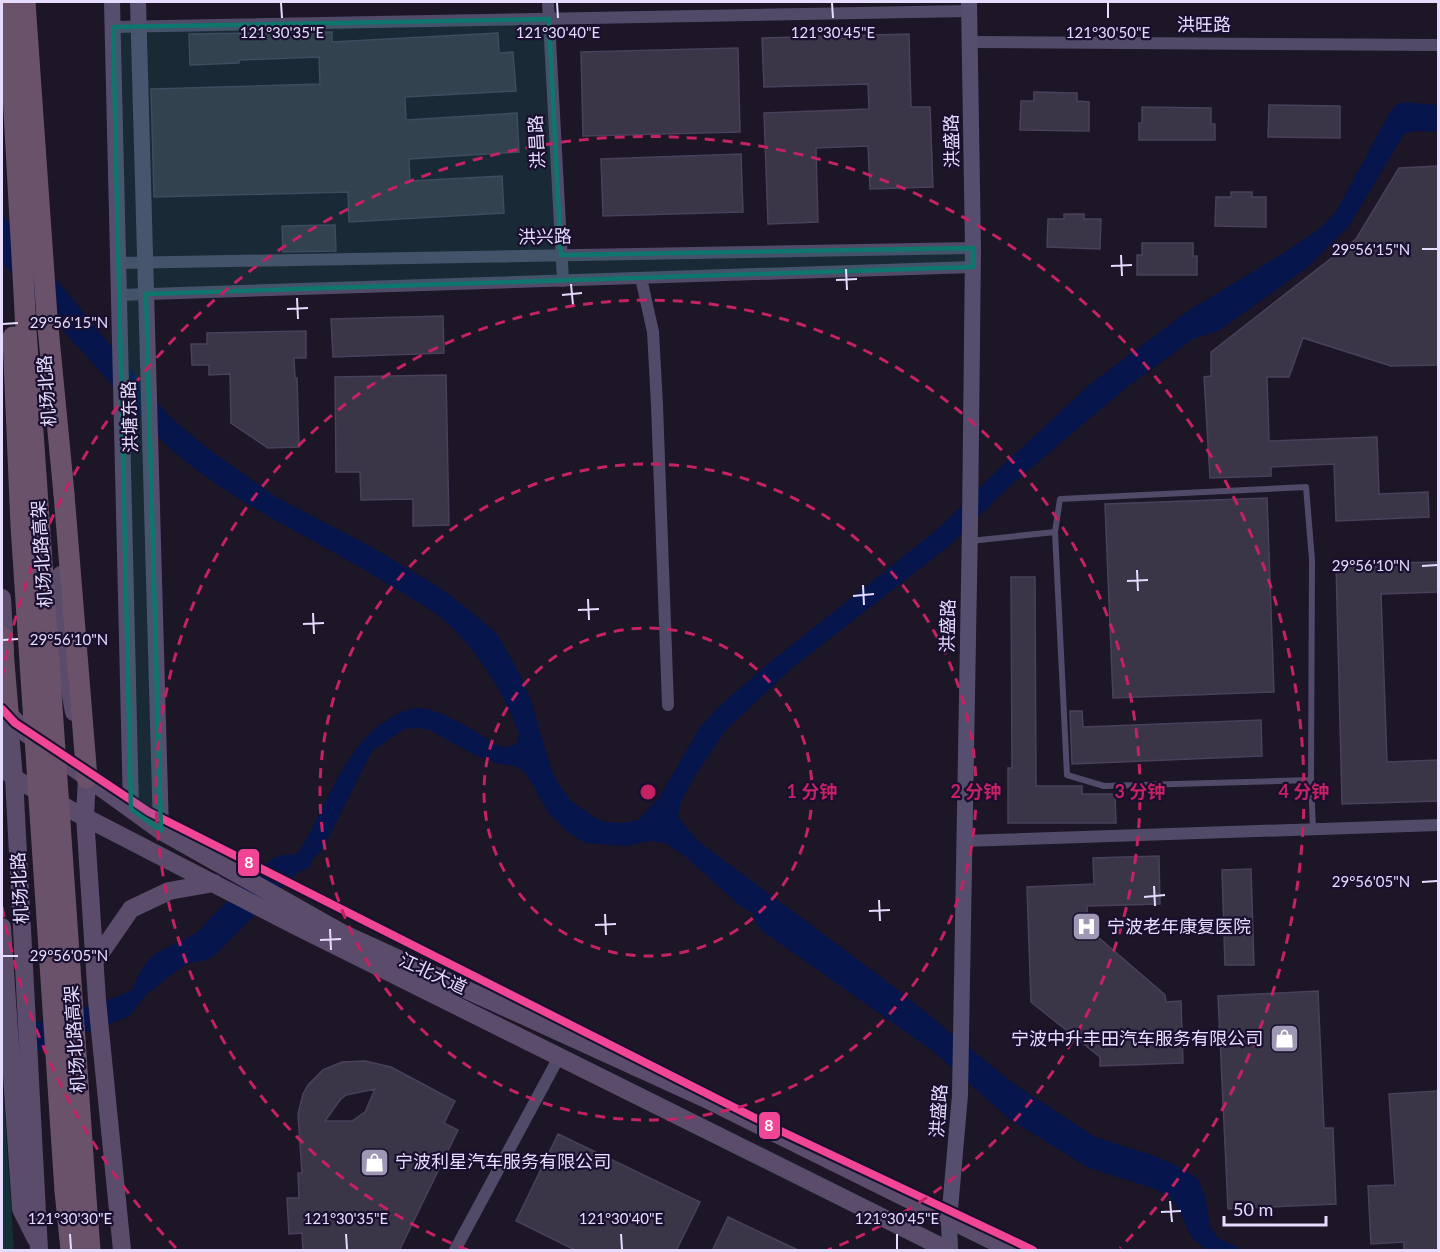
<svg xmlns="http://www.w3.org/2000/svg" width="1440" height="1252" font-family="Lato,'Noto Sans SC',sans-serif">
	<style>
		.green { fill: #123037 }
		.water { fill: #07154d }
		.building { fill: #3b3548; stroke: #49415a; stroke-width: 1.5; fill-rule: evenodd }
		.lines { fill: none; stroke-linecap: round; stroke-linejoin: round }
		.lane { stroke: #514a68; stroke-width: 6 }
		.street { stroke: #514a68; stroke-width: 12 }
		.secondary { stroke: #564e6e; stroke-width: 16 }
		.primary { stroke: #5c4c6c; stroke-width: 18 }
		.highway { stroke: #6a526b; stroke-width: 21 }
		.highway-bridge { stroke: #6a526b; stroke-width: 21 }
		.metro-1-casing { stroke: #190f2e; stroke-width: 12 }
		.metro-1 { stroke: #f14596; stroke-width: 8 }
		.marked { fill: #0f766e; fill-opacity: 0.2; stroke: #0f766e; stroke-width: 4.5; stroke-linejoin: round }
		.ticks { fill: none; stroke: #e5dcff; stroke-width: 2 }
		.ring { fill: none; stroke: #c42263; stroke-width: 3; stroke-dasharray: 10 8 }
		.labels { text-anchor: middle; stroke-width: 4.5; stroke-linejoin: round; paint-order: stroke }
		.street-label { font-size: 18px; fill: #e5dcff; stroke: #190f2e }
		.poi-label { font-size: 18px; fill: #e5dcff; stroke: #190f2e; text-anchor: start }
		.ticks-label { font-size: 15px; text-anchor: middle; fill: #e5dcff; stroke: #190f2e; stroke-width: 4.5; stroke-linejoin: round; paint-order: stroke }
		.centre { fill: #c42263; stroke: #190f2e; stroke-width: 3 }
		.ring-label { font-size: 18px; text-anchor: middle; font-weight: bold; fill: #c42263; stroke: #190f2e; stroke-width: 4.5; stroke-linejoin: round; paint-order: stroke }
		.line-badge { stroke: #190f2e; stroke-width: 2 }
		.badge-label { font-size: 16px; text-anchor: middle; font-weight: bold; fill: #fff }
	</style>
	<rect width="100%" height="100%" fill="#1c1627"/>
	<!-- green -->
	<path class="green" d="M2,1073L14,1250H2Z"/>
	<!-- water -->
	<path class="water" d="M1405,102L1438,105V132L1415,131L1404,134L1349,226L1308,267L1220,330L1193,339L1131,384L1013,483L949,546L791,669L725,731L693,779L680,804L678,817L698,841L896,988L1010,1081L1095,1137L1155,1156L1183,1169L1198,1179L1205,1196L1210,1227L1218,1238L1244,1250H1207L1191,1237L1180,1212L1170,1197L1155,1189L1089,1168L1009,1119L933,1051L765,933L756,924L753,913L740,906L686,857L665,843L651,841L626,846L585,843L568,832L550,815L526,774L516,766L500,764L475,755L431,731L420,728L405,729L372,751L322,850L312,860L310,867L298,872L214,956L207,960L186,964L147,994L128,1017L2,1064V1034L116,997L132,990C138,977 143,962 156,954C173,942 196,939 208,920L272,859L283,855L297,854C327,809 343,743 394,716C401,712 410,708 420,708C440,710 465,725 483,736C489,740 499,748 507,747C510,747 513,745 516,744L519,735C505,693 478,651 445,621C430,607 408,597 391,586C315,538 230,504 163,442L2,262V214L169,416L202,444L276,497L370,546L442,589L474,614L497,634L516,667L531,700L551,769L558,783L571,801L594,817L605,822L624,823L638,820L659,798L700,727L722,704L768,664L939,528L997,471L1089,385L1188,311L1282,254L1322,227L1337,210L1390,112L1397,104Z"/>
	<!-- building -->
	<path class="building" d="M332,32V42L498,33L499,53L513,52L516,91L405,97L406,120L517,113L519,152L409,159L410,181L502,176L504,213L349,222L348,192L154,197L151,89L320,84L319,57L239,60V63L190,65L189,34Z
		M909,34L911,107H930L933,187L870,189L868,146L816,148L818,222L768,224L764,113L869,109L868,84L764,87L762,38Z
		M738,48L740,132L583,136L581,52Z
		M1034,92L1077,93V101L1089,102V131L1020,130L1021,101H1034Z
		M1269,105L1340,106V138L1268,137Z
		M1142,107L1211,108V124H1215V140H1139V123H1142Z
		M741,154L743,212L603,216L601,159Z
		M1438,166V365L1391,366L1303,338L1289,377H1267L1269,441L1377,437L1379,494L1428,492L1429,517L1336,521L1334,464L1271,467V476L1210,478L1204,377L1211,376V352L1356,239L1399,168Z
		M1231,192H1252V197H1266V227L1215,226L1216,197H1231Z
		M1064,214H1084V219H1101L1100,249L1047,247L1048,219H1064Z
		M335,225L336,251L283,252L282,226Z
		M1142,243H1193V256H1197V275H1137V255H1142Z
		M443,316L444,353L333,357L331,319Z
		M306,331V358H294L295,378H297L299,447L268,448L231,423L230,374L209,375V365H192L191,344H207V333Z
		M446,375L449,525L413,526V499L361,500L360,472H336L335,377Z
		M1267,498L1274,692L1113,698L1105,504Z
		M1438,562V592L1381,594L1387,762L1438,760V801L1342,804L1336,564Z
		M1011,577H1035L1036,786H1082V794H1115L1116,823H1008V768H1012Z
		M1070,711H1082L1083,727L1261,720L1262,756L1072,764Z
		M1159,856L1160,904L1087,906L1089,938H1099L1165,995L1166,1002L1181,1001L1183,1063L1100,1066V1057L1031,1002L1027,887L1094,884L1093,858Z
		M1251,869L1254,965H1225L1222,870Z
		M1318,991L1324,1128H1333L1336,1204L1228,1209L1218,996Z
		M365,1061L391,1067L455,1101L444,1123L458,1130L399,1251H303L302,1233L289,1234L287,1198H299L298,1173H302L298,1114L303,1094L308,1085L323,1070L342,1062ZM375,1089L365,1112L352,1121H325L340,1100L346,1095Z
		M1438,1091V1251H1404V1242L1371,1244L1368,1186L1395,1185L1389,1094Z
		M558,1134L700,1202L676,1251H577L516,1221Z
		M728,1217L800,1251H712Z"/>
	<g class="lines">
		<!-- lane -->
		<path class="lane" d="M1306,487L1312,560L1311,780L1104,786L1067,775L1055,532L1060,499Z
			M970,541L1055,532
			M1311,780L1313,830"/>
		<!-- street -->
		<path class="street" d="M548,2L563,281
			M113,27L969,11
			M970,42L1438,45
			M119,263L973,248
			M641,278L653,332L657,405L668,705
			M119,295L973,267
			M963,841L1438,825
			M455,1250L559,1057"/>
		<!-- secondary -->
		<path class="secondary" d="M112,2L131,809
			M138,2L161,831
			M950,1250L949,1221L960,1095L970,525L973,248L969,2"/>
		<!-- primary -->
		<path class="primary" d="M61,575L67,674L74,712
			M2,598L5,650
			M2,706L27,734L161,831L344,934L704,1098L1011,1250
			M8,710L14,778L39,1250
			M85,765L87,778L85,816L97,1000L122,1250
			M2,766L14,778L71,810L298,927L948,1250
			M2,927L21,1209L36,1239
			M95,961L131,909L169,891L214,883"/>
		<!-- highway -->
		<path class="highway" d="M64,494L87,778
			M2,637L8,711
			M85,1185L90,1250
			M65,1191L71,1250"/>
		<!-- highway-bridge -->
		<path class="highway-bridge" d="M8,2L26,330L85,1185
			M25,2L47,317L64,494
			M13,337L21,526L65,1191"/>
		<defs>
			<path id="metro-1" d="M2,709L15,723L149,812L783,1132L1033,1250"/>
		</defs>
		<!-- metro-1 casing -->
		<use href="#metro-1" class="metro-1-casing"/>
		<!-- metro-1 -->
		<use href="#metro-1" class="metro-1"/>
	</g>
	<!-- marked area -->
	<path class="marked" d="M549,19L561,255L973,248V267L146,294L161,831L131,809L113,27Z"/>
	<!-- ticks -->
	<path class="ticks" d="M281,3L282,18M557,3L558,18M832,3L833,18M1108,3V18M1422,249H1437M1121,255L1122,276M1111,266L1132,265M846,269L847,290M836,280L857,279M571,284L573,305M562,295L582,293M297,298L298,319M287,309L308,308M3,324L18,323M1422,566L1437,565M1137,570L1138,591M1127,581L1148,580M863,585L864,605M853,596L874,594M588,599L589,620M578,610L599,609M313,613L314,634M303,624L324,623M3,640L18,639M1422,882L1437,881M1154,886L1155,906M1144,897L1165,895M879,900L880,921M869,911L890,910M605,914L606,935M595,925L616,924M330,929L331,950M320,940L341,939M3,956H18M1170,1201L1172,1222M1161,1212L1181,1211M70,1234L71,1249M346,1234L347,1249M621,1234L622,1249M897,1234V1249"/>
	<!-- distance rings -->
	<g class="ring">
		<circle cx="648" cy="792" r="164"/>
		<circle cx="648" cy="792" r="328"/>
		<path d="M468 1250A492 492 0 1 1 828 1250"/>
		<path d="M176 1248A656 656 0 0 1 2 906M2 678A656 656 0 1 1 1120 1248"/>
	</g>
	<!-- icons -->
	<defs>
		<symbol id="hospital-square" viewBox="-11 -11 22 22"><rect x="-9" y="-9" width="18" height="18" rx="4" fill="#9f97b3" stroke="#190f2e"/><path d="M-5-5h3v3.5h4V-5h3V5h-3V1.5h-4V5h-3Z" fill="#fff"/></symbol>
		<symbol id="shop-square" viewBox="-11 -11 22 22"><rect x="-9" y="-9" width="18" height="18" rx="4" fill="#9f97b3" stroke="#190f2e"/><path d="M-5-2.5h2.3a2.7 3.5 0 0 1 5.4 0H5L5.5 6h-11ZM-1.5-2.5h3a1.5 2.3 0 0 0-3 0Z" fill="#fff"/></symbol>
	</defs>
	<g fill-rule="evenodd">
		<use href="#hospital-square" x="1070" y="910" width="33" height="33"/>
		<use href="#shop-square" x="1268" y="1022" width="33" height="33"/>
		<use href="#shop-square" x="358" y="1146" width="33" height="33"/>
	</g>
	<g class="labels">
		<!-- street labels -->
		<g class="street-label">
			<text x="1204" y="31">洪旺路</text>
			<text transform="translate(952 141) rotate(-91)" y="6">洪盛路</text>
			<text transform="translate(537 142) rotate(-93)" y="6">洪昌路</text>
			<text transform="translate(545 237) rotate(-1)" y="6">洪兴路</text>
			<text transform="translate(47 391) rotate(-94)" y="6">机场北路</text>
			<text transform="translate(130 417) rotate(-92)" y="6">洪塘东路</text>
			<text transform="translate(42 554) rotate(-94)" y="6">机场北路高架</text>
			<text transform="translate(948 626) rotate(-89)" y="6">洪盛路</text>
			<text transform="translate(20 888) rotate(-93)" y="6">机场北路</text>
			<text transform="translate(433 974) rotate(25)" y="6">江北大道</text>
			<text transform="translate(75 1039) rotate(-94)" y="6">机场北路高架</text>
			<text transform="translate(939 1111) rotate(-86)" y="6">洪盛路</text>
		</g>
		<!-- poi labels -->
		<g class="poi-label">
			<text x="1107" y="933">宁波老年康复医院</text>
			<text x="1263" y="1045" text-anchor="end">宁波中升丰田汽车服务有限公司</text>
			<text x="395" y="1168">宁波利星汽车服务有限公司</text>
		</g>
	</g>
	<g class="ticks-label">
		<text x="282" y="38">121°30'35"E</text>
		<text x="558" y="38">121°30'40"E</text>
		<text x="833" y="38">121°30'45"E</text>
		<text x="1108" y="38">121°30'50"E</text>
		<text x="1371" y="255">29°56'15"N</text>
		<text x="69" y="328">29°56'15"N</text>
		<text x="1371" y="571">29°56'10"N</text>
		<text x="69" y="645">29°56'10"N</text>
		<text x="1371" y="887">29°56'05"N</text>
		<text x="69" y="961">29°56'05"N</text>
		<text x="70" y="1224">121°30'30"E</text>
		<text x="346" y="1224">121°30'35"E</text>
		<text x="621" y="1224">121°30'40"E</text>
		<text x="897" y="1224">121°30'45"E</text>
	</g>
	<circle cx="648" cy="792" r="9" class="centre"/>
	<g class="ring-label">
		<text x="812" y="798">1 分钟</text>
		<text x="976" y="798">2 分钟</text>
		<text x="1140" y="798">3 分钟</text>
		<text x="1304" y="798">4 分钟</text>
	</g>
	<g class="line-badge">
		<rect x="237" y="848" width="23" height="29" rx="6" fill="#f14596"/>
		<rect x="758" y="1111" width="23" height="29" rx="6" fill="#f14596"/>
	</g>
	<g class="badge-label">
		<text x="249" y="868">8</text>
		<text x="769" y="1131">8</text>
	</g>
	<!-- border -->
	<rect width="1440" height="1252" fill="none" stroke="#e5dcff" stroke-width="6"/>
	<!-- scale -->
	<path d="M1224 1216v9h102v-9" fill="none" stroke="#e5dcff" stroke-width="3"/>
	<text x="1233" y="1216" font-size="18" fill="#e5dcff" stroke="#190f2e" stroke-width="4.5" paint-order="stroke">50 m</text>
</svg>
